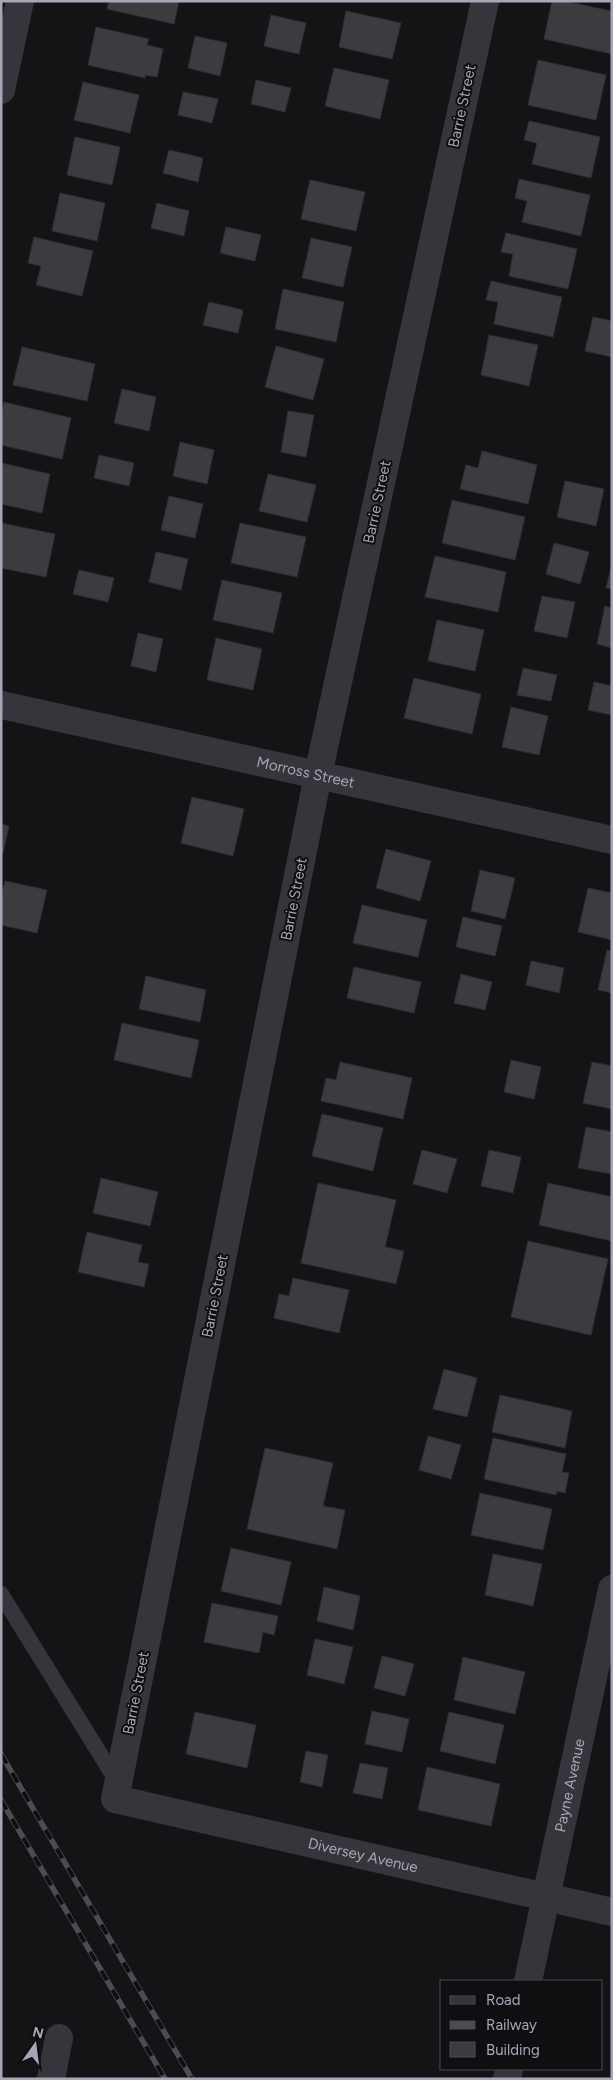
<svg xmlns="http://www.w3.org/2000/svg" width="613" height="2080" font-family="Figtree,sans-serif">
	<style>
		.building { fill: #3c3b40; stroke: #2f2e32 }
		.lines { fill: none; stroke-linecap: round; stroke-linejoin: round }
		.lane { stroke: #35353b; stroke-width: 16 }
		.street { stroke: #35353b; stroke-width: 28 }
		.rail-casing { stroke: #4c4c54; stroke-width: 5.5 }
		.rail { stroke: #0f0f11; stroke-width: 4; stroke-dasharray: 11; stroke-linecap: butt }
		.labels { text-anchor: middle; stroke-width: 4; stroke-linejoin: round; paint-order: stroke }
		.street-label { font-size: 15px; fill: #a6a7b6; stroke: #0f0f11 }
	</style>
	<rect width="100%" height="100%" fill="#141416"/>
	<!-- building -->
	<path class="building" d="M109,1H179L174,24L107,9Z
		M552,1H563L612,11V54L544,39Z
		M346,11L401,23L392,59L339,47Z
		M271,15L306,23L299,54L264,46Z
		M96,27L149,39L147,45L163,49L157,77L145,75V78L88,65Z
		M195,36L227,43L220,76L188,68Z
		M538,60L606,75L596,120L528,105Z
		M334,68L389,80L380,119L325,106Z
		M256,80L291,88L285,112L251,104Z
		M83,82L139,95L130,133L74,120Z
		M183,92L218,99L212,123L178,115Z
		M529,121L600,137L591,178L532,164L537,143L524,140Z
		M75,137L120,147L112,185L67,175Z
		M169,150L203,158L198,182L163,173Z
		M519,179L590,195L581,236L522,222L527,201L515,198Z
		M310,180L365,192L356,231L301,219Z
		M60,193L105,203L97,241L52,231Z
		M157,203L189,211L184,236L151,228Z
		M226,227L261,235L255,261L220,253Z
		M506,233L577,249L568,289L509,276L513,254L501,252Z
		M34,237L93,251L82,296L36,285L41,266L28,263Z
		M311,238L352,247L343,287L302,278Z
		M491,281L562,297L553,337L494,324L498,302L486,300Z
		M283,289L344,302L336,342L275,329Z
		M209,302L243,310L238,333L203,325Z
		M593,317L612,321V357L585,351Z
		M489,335L538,345L529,386L481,375Z
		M276,346L324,359L313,400L265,387Z
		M22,347L95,364L87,401L13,385Z
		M122,389L156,397L149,431L114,423Z
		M4,402L71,418L62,459L1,445V414Z
		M288,411L314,415L306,457L281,452Z
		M180,442L214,450L207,484L173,476Z
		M482,451L537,465L528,504L460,489L466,465L478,468Z
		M99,455L134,463L129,486L94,478Z
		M1,463L50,474L42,513L1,504Z
		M268,474L316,485L307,522L259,511Z
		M565,481L604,489L596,526L557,517Z
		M169,496L203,504L195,538L161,530Z
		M452,500L525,517L515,560L442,543Z
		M1,523L55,534L46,577L1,568Z
		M240,523L306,537L297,577L231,563Z
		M554,543L589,552L580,584L546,574Z
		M156,552L188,559L181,590L149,582Z
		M435,556L506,572L498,612L425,597Z
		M612,564V589L606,588Z
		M79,570L114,578L108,602L73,594Z
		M222,580L282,593L273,633L213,620Z
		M542,596L575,602L567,638L534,631Z
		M605,606L612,608V648L597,644Z
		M437,620L484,630L475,671L428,661Z
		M138,633L163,639L156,672L131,666Z
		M216,638L262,649L253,690L207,680Z
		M523,668L557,675L551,701L517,695Z
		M414,678L481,694L472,734L404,718Z
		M594,682L612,686V715L588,710Z
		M511,707L548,716L539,755L502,747Z
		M192,797L244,809L233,856L181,843Z
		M1,824L9,826L3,853L1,852Z
		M386,849L431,861L420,901L376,888Z
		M480,870L515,878L505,919L471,911Z
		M5,881L47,890L37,933L1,925V896Z
		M588,888L612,893V940L578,932Z
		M362,905L427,920L418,957L353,943Z
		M463,917L502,926L495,956L456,947Z
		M607,950L612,951V993L598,990Z
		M531,961L564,968L559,993L526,985Z
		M354,967L421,982L414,1013L347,998Z
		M461,974L492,982L485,1010L454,1003Z
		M146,976L206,990L200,1022L139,1009Z
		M122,1023L199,1040L191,1078L114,1060Z
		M511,1060L541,1067L534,1099L504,1092Z
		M340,1062L412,1078L403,1119L321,1101L326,1078L336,1080Z
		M592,1062L612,1066V1109L583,1103Z
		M322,1114L383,1128L373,1171L312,1156Z
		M586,1127L612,1132V1174L578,1168Z
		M422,1150L457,1159L447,1193L413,1184Z
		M489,1150L521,1157L513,1193L481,1186Z
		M101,1178L158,1192L150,1226L93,1213Z
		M318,1183L396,1200L385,1247L404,1251L396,1284L301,1263Z
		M548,1183L612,1197V1241L539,1225Z
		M87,1232L142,1245L138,1262L149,1264L144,1287L78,1272Z
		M528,1241L608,1259L591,1335L511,1317Z
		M293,1278L349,1290L339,1333L274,1318L279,1294L289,1296Z
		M444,1369L477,1378L467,1417L433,1409Z
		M500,1395L572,1411L565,1448L492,1432Z
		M428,1436L461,1445L451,1479L419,1470Z
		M493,1438L566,1454L562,1472L569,1473L565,1493L557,1491L556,1495L484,1479Z
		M265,1448L333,1463L323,1506L345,1510L337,1549L247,1529Z
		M480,1493L552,1509L543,1550L471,1535Z
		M231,1548L291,1562L281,1605L221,1591Z
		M493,1554L542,1564L533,1606L485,1595Z
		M324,1587L360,1596L353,1630L317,1621Z
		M212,1603L278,1616L274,1635L263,1632L259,1653L204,1642Z
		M315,1639L353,1647L344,1684L307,1675Z
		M382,1656L414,1664L405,1696L374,1688Z
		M463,1657L525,1672L515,1714L454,1700Z
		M372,1711L409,1719L402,1752L365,1744Z
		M195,1712L256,1725L247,1768L186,1754Z
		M449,1712L504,1725L495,1764L440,1751Z
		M306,1751L328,1755L322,1787L300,1782Z
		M360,1763L388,1768L382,1799L353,1793Z
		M427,1767L500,1784L491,1826L418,1810Z"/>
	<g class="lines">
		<!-- lane -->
		<path class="lane" d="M1,1594L118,1783"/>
		<!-- street -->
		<g class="street">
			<path id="s1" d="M485,1L318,775L115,1799L612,1912"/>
			<path d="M1,90L20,1"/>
			<path id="s2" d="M1,705L612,840"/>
			<path id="s3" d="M528,1981L612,1589"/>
			<path d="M51,2079L59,2038"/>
			<path d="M507,2079L509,2069"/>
		</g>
		<defs>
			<path id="rail" d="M1,1754L192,2079
				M1,1800L165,2079"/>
		</defs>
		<!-- rail casing -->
		<use href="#rail" class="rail-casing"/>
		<!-- rail -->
		<use href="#rail" class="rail"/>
	</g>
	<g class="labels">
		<!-- street labels -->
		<g class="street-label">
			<text transform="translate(462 106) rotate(-78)" y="5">Barrie Street</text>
			<text transform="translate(377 502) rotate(-78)" y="5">Barrie Street</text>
			<text dy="5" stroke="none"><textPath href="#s2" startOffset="312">Morross Street</textPath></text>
			<text transform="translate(294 899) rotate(-79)" y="5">Barrie Street</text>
			<text transform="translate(215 1296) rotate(-79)" y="5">Barrie Street</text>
			<text transform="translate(136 1693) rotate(-79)" y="5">Barrie Street</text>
			<text dy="5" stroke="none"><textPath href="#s3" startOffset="200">Payne Avenue</textPath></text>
			<text dy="5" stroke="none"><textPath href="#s1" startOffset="2090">Diversey Avenue</textPath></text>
		</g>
	</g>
	<!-- border -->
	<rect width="613" height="2080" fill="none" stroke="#a6a7b6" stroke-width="5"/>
	<!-- legend -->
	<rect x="440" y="1980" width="162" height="90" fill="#0f0f11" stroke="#4b4c53"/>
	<rect x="450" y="1996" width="25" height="8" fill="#35353b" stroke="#4b4c53"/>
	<text x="486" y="2005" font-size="15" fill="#a6a7b6">Road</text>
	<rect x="450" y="2021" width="25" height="8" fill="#4c4c54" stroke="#4b4c53"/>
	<text x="486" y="2030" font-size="15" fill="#a6a7b6">Railway</text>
	<rect x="450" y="2042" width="25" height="15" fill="#3c3b40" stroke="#4b4c53"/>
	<text x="486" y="2055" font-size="15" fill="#a6a7b6">Building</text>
	<!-- north arrow -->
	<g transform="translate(35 2045) rotate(14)" stroke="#0f0f11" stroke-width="4" paint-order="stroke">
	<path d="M0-4L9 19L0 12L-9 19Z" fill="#a6a7b6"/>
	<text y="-8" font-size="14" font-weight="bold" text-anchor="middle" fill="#a6a7b6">N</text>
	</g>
</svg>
